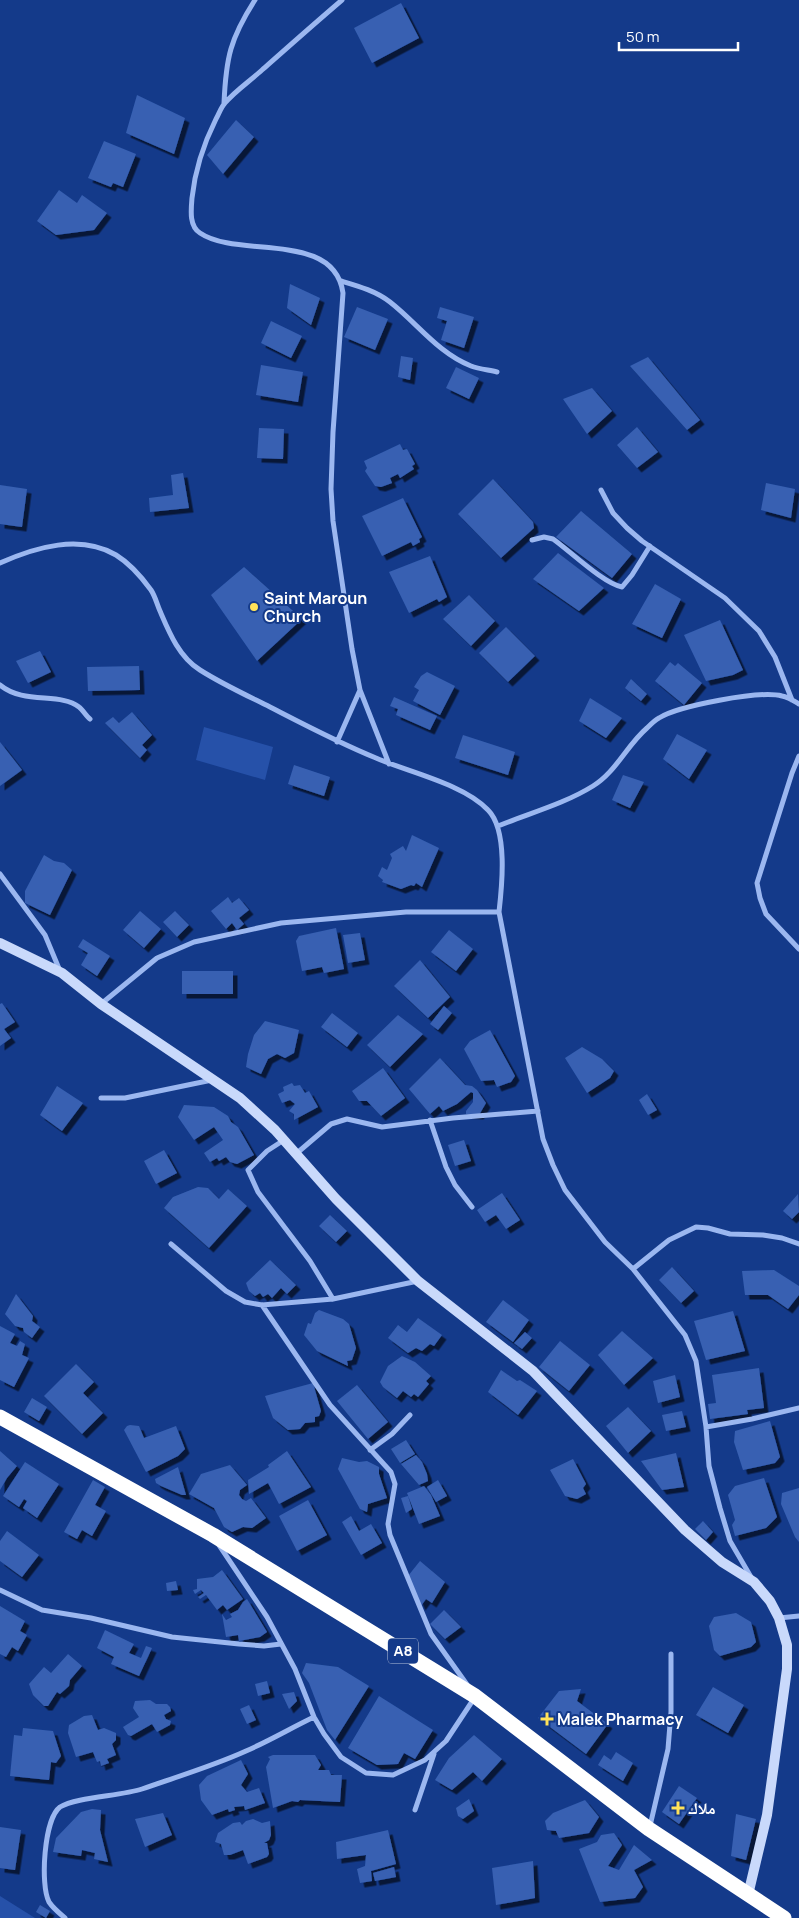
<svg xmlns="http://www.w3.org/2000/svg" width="799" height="1918" font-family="Manrope,'Noto Naskh Arabic',sans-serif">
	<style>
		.green { fill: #2651a9 }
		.building { fill: #3760b2; filter: url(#shadow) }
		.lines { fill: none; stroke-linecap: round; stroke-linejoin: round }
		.street { stroke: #9bb7f0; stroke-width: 5 }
		.secondary { stroke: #c9d9fb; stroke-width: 10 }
		.highway { stroke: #fff; stroke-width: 15 }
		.poi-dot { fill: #ffe259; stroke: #143a8a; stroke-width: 2 }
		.labels { text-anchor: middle; stroke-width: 4; stroke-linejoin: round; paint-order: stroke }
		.shield { fill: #143a8a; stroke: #b8c4dc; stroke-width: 1 }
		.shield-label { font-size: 15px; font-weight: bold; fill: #fff }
		.poi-label { font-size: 16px; font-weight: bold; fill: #fff; stroke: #143a8a; text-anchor: start }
	</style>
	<defs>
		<filter id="shadow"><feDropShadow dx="4.5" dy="4.5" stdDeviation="0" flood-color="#0009"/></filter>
	</defs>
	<rect width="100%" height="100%" fill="#143a8a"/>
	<!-- green -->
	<path class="green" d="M204,727L273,747L265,780L196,760Z
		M0,1896L35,1918H0Z"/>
	<!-- building -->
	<path class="building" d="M401,3L419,38L372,63L354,28Z
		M137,95L185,118L174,154L126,133Z
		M236,120L254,137L223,174L207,155Z
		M104,141L136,154L123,187L113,183L111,187L88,178Z
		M59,190L77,203L82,195L107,213L94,230L56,235L37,221Z
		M290,284L320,298L311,325L287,308Z
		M357,307L388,319L375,350L344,337Z
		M440,307L474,317L464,348L441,340L447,321L437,318Z
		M271,321L302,336L291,358L261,343Z
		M401,356L413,358L410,380L398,377Z
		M648,357L700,420L687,430L630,366Z
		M261,365L303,372L298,402L256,395Z
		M456,367L479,378L469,399L446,388Z
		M592,388L612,411L587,434L563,399Z
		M637,427L658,452L637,468L617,445Z
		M259,428L284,429L283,459L257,458Z
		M400,444L403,450L407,449L415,464L412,466L414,469L400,478L398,474L390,478L392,483L381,487L375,486L365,471L367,468L364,461Z
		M183,473L189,508L150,512L149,498L173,495L171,475Z
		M493,479L533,522L534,528L501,558L458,514Z
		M766,483L795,489L791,518L761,510Z
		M0,485L27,489L22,527L0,524Z
		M403,498L422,537L419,539L420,542L413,546L411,542L382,556L362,516Z
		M581,511L632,554L612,578L556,537Z
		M558,553L604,588L579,611L533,579Z
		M430,556L447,597L439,602L437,599L409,613L389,572Z
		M244,567L302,619L257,661L211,595Z
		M655,584L681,599L662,638L632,624Z
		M469,595L495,621L471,646L443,619Z
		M720,620L743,670L733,675L706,681L684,635Z
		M506,627L535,656L508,682L479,653Z
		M40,651L51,672L28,683L16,661Z
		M670,662L675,666L678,663L702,683L684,705L655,681Z
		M139,666L140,690L88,691L87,667Z
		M427,672L455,686L440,715L413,701L419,690L414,687L421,676Z
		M631,679L647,694L641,701L625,688Z
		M394,697L437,716L430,730L396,715L398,709L390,706Z
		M590,698L622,718L606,738L579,721Z
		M132,712L152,735L142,745L147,750L140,758L105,723L113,717L119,723Z
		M677,734L707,750L689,779L663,759Z
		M463,735L515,752L508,775L455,758Z
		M0,742L22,770L0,786Z
		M294,765L330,777L324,796L288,784Z
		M623,775L644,782L630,808L612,800Z
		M412,835L439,848L422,887L416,883L414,886L411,885L401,889L382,882L383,880L378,876L382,867L387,870L392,858L390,854L403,846L406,851Z
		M44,855L54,861L64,863L72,870L50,915L25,903V891Z
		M228,897L232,903L239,898L249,910L239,918L244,924L237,930L232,923L226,929L211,911Z
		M140,911L161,929L144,948L123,930Z
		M175,911L189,925L177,937L163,922Z
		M336,928L344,969L324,973L322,967L302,971L296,941L299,936Z
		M449,930L473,949L456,971L431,952Z
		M360,933L365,960L348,963L343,935Z
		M83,939L110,956L97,976L81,965L88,953L78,947Z
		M420,960L450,997L428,1018L394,986Z
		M182,971H233V994H182Z
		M2,1003L15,1022L4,1029L11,1038L0,1046V1004Z
		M444,1006L452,1013L438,1030L430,1024Z
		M332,1013L358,1033L347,1047L321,1027Z
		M398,1015L423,1034L390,1067L367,1045Z
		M265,1021L299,1030L294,1053L285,1058L277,1054L268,1059L261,1074L246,1067L248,1054L254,1035Z
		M490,1030L515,1076L511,1082L497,1087L494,1080L481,1081L464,1049L470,1041Z
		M582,1047L602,1059L614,1071L610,1078L587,1093L565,1058Z
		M440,1058L465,1085L472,1086L477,1090L486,1103L479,1115L466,1114V1111L473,1102V1093L471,1092L457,1104L443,1111L439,1106L430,1114L409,1089Z
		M383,1068L405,1098L381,1116L367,1101H359L352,1091Z
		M292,1083L294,1086L300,1085L305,1093L309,1091L318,1107L294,1120V1114L289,1111L295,1104L290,1100L282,1103L278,1094L284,1091L283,1087Z
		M57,1086L83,1103L62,1131L40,1115Z
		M647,1094L657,1110L648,1115L639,1100Z
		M184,1105L214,1107L228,1116L231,1122L238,1127L254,1155L237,1164L230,1162L226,1157L219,1161L217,1158L210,1162L204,1153L223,1140L214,1127L194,1140L178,1117Z
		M464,1140L471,1161L455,1166L448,1145Z
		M164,1150L177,1173L156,1184L144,1161Z
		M198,1187L208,1188L219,1199L228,1189L247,1206L209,1248L164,1208L173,1197Z
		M502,1193L520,1220L506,1229L496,1215L485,1222L477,1210Z
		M798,1194L799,1212L792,1219L783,1211Z
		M330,1215L347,1231L336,1242L319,1226Z
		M270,1260L296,1285L287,1294L281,1288L272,1298L268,1294L263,1297L260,1293L255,1296L249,1291L246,1283Z
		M672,1267L694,1291L681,1303L659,1280Z
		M774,1270L799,1286V1295L788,1309L768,1295H745L742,1271Z
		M16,1294L33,1316L32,1321L40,1327L32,1338L24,1332L23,1328L15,1326L5,1314Z
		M503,1300L529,1320L513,1342L486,1322Z
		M319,1310L343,1319L349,1324L356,1348L352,1360L347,1361L348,1366L317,1351L304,1335L308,1323L311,1324L315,1313Z
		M733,1311L745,1351L706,1360L694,1321Z
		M418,1318L442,1335L434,1346L430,1344L422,1351L416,1348L408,1353L388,1338L398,1325L407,1332Z
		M0,1326L15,1334L10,1343L17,1346L20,1341L25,1344L22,1355L29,1358L14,1387L0,1380Z
		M622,1331L653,1358L624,1385L598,1355Z
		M525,1332L532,1338L522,1349L514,1343Z
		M560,1341L590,1365L569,1391L539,1367Z
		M402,1356L415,1362L431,1376L426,1381L429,1384L418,1397L414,1394L411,1397L403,1391L397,1398L383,1387L380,1382L388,1366Z
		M76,1364L94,1382L83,1393L103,1413L82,1434L44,1396Z
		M759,1368L764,1408L747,1410L748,1414L710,1419L708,1404L716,1403L712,1375Z
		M501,1370L517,1381L520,1380L537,1391L518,1415L488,1392Z
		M675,1375L680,1397L658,1403L653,1381Z
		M313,1383L321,1411L319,1416L315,1417V1422L305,1423L300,1429L288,1430L273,1418L265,1396Z
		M357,1385L388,1422L368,1439L337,1401Z
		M32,1398L47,1407L39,1421L24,1412Z
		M628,1407L651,1431L628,1453L606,1426Z
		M682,1411L686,1427L666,1431L662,1415Z
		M770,1421L780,1457L775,1463L743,1470L734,1442L735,1431Z
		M130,1425L139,1426L144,1438L176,1426L185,1449L178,1456L146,1472L124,1430L127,1426Z
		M406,1440L415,1454L400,1463L391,1449Z
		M0,1451L17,1466L7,1478L0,1490Z
		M287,1451L311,1487L279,1504L268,1483L249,1494L248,1480L269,1467L268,1465Z
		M676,1453L684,1487L662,1490L641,1461Z
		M416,1455L422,1462L427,1474L428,1481L419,1485L401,1464Z
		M342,1458L359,1462L367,1461L379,1467V1474L387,1498L368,1504L367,1512L360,1509L338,1469Z
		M573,1459L586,1484L583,1488L586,1494L577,1499L565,1496L550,1470Z
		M25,1462L59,1484L37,1518L23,1508L27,1501L24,1499L19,1507L3,1496Z
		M230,1465L247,1485L240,1490L239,1495L242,1499L246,1501L251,1498L266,1518L252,1528L243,1527L232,1532L224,1527L214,1508L189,1494L201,1474Z
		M178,1467L186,1495H182L161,1486L156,1483L155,1479Z
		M764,1478L777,1517L766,1528L735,1536L732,1525L735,1520L728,1495L735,1486Z
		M93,1480L105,1487L95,1505L106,1511L92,1536L82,1530L77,1539L64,1532Z
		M438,1480L447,1496L436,1502L427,1487Z
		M424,1486L431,1495L440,1516L419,1524L407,1493Z
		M799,1488V1542L795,1537L781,1504L782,1493Z
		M408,1496L412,1509L406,1513L401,1498Z
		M308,1500L327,1535L297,1551L279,1516Z
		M351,1516L359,1531L371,1524L382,1543L361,1555L342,1522Z
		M703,1521L713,1532L706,1540L695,1529Z
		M7,1531L39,1555L22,1577L0,1561V1541Z
		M420,1561L445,1582L432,1603L426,1599L421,1606L408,1576Z
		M222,1570L243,1599L227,1610L223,1605L217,1610L206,1595L200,1599L198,1597L204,1593L201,1590L195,1594L193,1590L197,1589V1579L213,1577Z
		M176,1581L178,1590L167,1591L166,1583Z
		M247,1599L267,1632L260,1637L239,1641L238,1635L226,1637L222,1614L226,1620L232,1617L230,1614L238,1610L243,1602Z
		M0,1606L25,1621L20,1631L27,1635L18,1651L12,1647L6,1657L0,1654Z
		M444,1610L461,1627L445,1639L430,1624Z
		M736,1613L751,1622L756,1642L751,1647L720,1656L714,1650L709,1626L714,1617Z
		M105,1630L134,1644L129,1653L141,1658L146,1646L152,1648L139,1676L111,1664L114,1657L97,1648Z
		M68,1654L82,1666L70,1680L69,1686L60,1694L57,1692L48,1706H44L33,1695L29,1684L44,1667L51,1673Z
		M306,1663L338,1667L369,1686L335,1740L327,1730L309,1683L302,1673Z
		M267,1681L270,1693L258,1696L255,1684Z
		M713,1687L744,1705L728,1733L696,1715Z
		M581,1689L577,1701L608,1724L586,1754L538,1718L559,1691Z
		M294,1692L297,1701L289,1709L282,1694Z
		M379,1696L433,1730L415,1759L404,1753L398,1764L377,1765L348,1748Z
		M150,1700L156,1704H167L170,1707L171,1711L164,1715L166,1719L171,1721L170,1725L157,1732L152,1724L131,1736L128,1735L123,1727L139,1717L133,1708L135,1701Z
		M249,1705L256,1720L247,1724L240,1709Z
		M92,1715L98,1730L104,1728L116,1733V1740L112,1744L116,1755L107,1759L109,1763L101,1766L100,1761L97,1762L93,1752L76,1757L68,1733L69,1725L84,1716Z
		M23,1728L53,1731L61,1756L56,1763L51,1762L49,1780L10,1776L14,1735L22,1736Z
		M474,1735L502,1759L482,1781L473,1772L452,1790L435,1780L449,1758Z
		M616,1752L633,1763L623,1781L598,1765L604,1755L611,1760Z
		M273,1755H315L321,1765L318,1770H329L331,1775H342L340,1802L300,1800L298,1802L292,1801L273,1808L266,1767L270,1759L268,1757Z
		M241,1760L248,1774L241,1785L247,1792L259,1788L265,1803L245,1810L244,1806L234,1807L235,1810L229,1812L228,1809L212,1815L201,1800L199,1785L207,1776Z
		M679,1786L697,1798L679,1824L662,1812Z
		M469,1799L474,1811L463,1819L458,1816L456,1808Z
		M585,1800L599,1817L589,1833L559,1838L556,1831L547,1830L545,1821L553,1813Z
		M92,1809L101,1810L100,1830L108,1862L94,1859L95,1853L82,1850L81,1856L53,1852L56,1838L81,1812Z
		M163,1813L172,1835L145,1847L135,1819Z
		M736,1814L756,1819L746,1860L731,1856Z
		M253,1819L262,1823L270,1821L271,1835L269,1840L264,1843H267L269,1854L267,1857L248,1864L243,1850L230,1855H224L221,1844L215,1842L218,1833L233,1823L240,1822L242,1825L246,1821Z
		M0,1827L21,1830L15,1870L0,1868Z
		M388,1830L396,1864L371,1871L372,1881L360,1883L357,1869L365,1866L366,1855L337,1859L336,1842Z
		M614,1833L622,1845L608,1866L619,1870L634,1845L652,1860L634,1870L643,1887L635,1898L600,1902L579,1849L597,1842L601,1835Z
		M533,1861L535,1898L496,1905L492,1868Z
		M394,1867L396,1877L375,1881L373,1873Z
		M40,1905L50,1911L46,1918L36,1912Z"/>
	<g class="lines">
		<!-- street -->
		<path class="street" d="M342,0C315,23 288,47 262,70C250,81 235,91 225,103C221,107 219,114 216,119C203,145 195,170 192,198C191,210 189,226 200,233C238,259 334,230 343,293L333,432L331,489L333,521L352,649L360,690L389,764
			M224,103C226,58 230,39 255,0
			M341,281C358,286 376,291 390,302C417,323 438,353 471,366C479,369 489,370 497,372
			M601,490L613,513L627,528L642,541L725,598L759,631L775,657L792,700
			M532,540L544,537L553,539C570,551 604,584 622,587L632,575L650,546
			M0,563C36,547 80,534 116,555C129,563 143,579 151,590C155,596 157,604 160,611C169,632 179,657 200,670C222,684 246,695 270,707C305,725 339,743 376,758C408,772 464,784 488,810C508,830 502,886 499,912L543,1139L553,1165L565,1190L605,1242L633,1269L685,1335L696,1361L706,1427L709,1466L720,1508L730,1541L751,1577
			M0,685C24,705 60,692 79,707C83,710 86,716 90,719
			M337,742L360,690
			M799,756L792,773L757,883L760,898L766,914L799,949
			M498,826C530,813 564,804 593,786C616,772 627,745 647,728C651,724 655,720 659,718C678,706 760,690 782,696C788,697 794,701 799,704
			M0,874L45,935L60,971
			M101,1004L157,958L194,942L281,923L406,912H499
			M101,1098H125L212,1080
			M430,1120L446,1167L455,1185L472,1207
			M284,1140L267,1151L248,1170L258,1192L310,1261L333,1299
			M297,1153L331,1124L347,1119L382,1127L453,1118L538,1111
			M171,1244L226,1291L245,1302L262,1305L333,1299L418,1281
			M633,1269L669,1240L696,1227L708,1228L730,1234L763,1235L782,1238L799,1244
			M262,1305L330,1405L391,1472L395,1484L388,1524L390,1535L431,1634L468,1686
			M706,1427L752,1419L799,1408
			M370,1450L392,1434L410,1415
			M219,1545L267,1617L295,1669L314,1717L324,1734L341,1757L366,1773L393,1775L425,1760L446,1741L475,1697
			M0,1590L42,1610L91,1618L172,1637L239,1644L264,1646L281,1644
			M779,1618L799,1616
			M415,1810L434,1754
			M650,1826L668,1749L671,1712V1654
			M65,1918C59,1913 53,1908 49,1902C40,1885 44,1819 60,1807C76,1797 121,1796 142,1789C176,1777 213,1766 246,1751C269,1741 291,1728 314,1717"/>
		<!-- secondary -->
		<path class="secondary" d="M0,943L62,973L101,1004L240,1098L275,1130L336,1199L418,1281L533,1371L685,1530L722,1562L754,1582L770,1601L779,1618L787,1645V1669L767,1815L748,1895"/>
		<!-- highway -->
		<path class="highway" d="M0,1417L213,1535L475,1696L649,1829L784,1918"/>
	</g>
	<!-- markers -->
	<g class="poi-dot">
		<circle cx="254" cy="607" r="5"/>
		<path d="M544.5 1711.5h5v5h5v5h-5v5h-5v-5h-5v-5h5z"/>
		<path d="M675.5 1800.5h5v5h5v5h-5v5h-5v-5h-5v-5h5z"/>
	</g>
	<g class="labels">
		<!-- shield labels -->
		<rect class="shield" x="388" y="1638.5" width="30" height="25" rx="4"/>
		<g class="shield-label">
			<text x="403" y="1656">A8</text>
		</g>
		<!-- poi labels -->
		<g class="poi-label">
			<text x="264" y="604">Saint Maroun<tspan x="264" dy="18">Church</tspan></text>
			<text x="557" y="1725">Malek Pharmacy</text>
			<text x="688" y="1814">ملاك</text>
		</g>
	</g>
	<!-- scale -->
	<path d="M619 42v8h119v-8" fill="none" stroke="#ffffff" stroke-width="2.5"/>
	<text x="626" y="42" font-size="15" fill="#ffffff" stroke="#143a8a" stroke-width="4" paint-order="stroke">50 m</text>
</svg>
